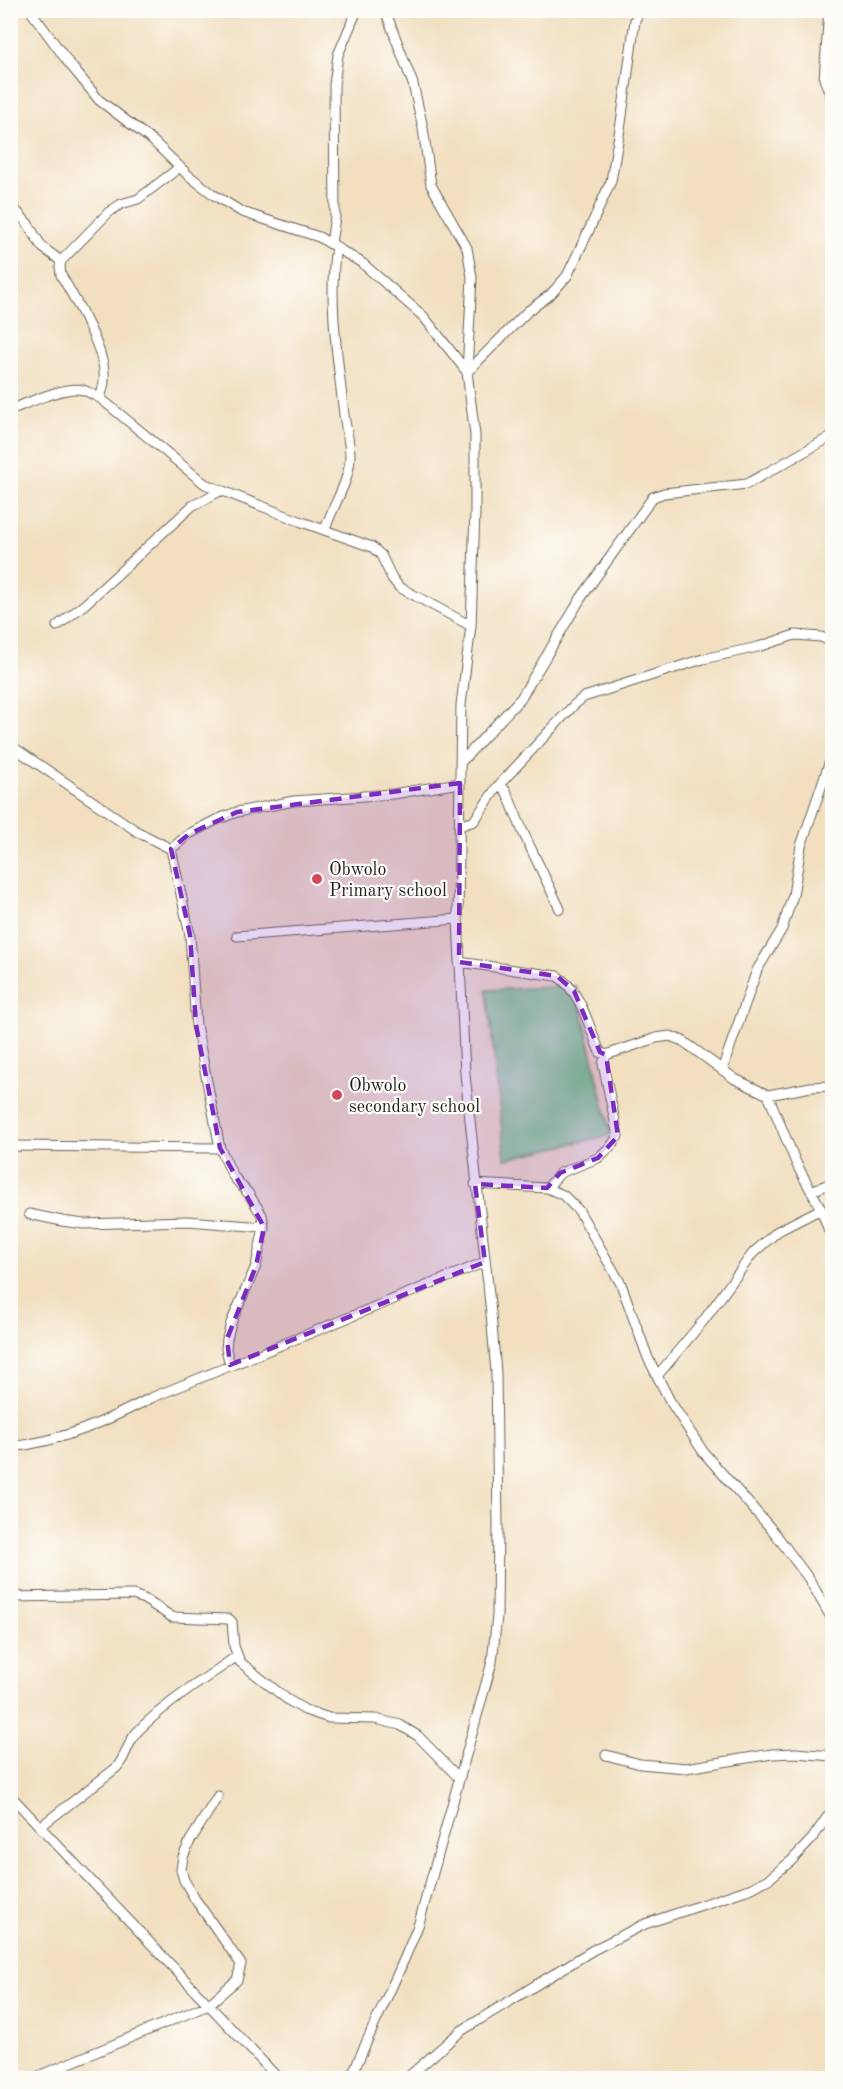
<svg xmlns="http://www.w3.org/2000/svg" width="843" height="2089" font-family="'Old Standard TT',serif">
	<style>
		.grass { fill: #7fcd8c; stroke: #4e7454; stroke-width: 1.5 }
		.lines { fill: none; stroke-linecap: round; stroke-linejoin: round }
		.minor-casing { stroke: #676055; stroke-width: 11 }
		.minor { stroke: #fff; stroke-width: 9 }
		.marked { fill: #7b2cbf; fill-opacity: 0.2; stroke: #7b2cbf; stroke-width: 4.5; stroke-dasharray: 12 8; stroke-linejoin: round }
		.poi-dot { fill: #d1495b; stroke: #fdfcf7; stroke-width: 2 }
		.labels { text-anchor: middle; stroke-width: 4.5; stroke-linejoin: round; paint-order: stroke }
		.poi-label { font-size: 18px; fill: #1c1c1c; stroke: #fdfcf7; text-anchor: start }
	</style>
	<rect width="100%" height="100%" fill="#fdfcf7"/>
	<filter id="ink" filterUnits="userSpaceOnUse"><feTurbulence type="fractalNoise" baseFrequency=".0167" numOctaves="2"/><feDisplacementMap in="SourceGraphic" scale="12" xChannelSelector="R" yChannelSelector="G"/><feConvolveMatrix kernelMatrix="1 2 1 2 8 2 1 2 1" color-interpolation-filters="sRGB"/></filter>
	<filter id="wash" filterUnits="userSpaceOnUse"><feTurbulence type="fractalNoise" baseFrequency=".008" numOctaves="4" result="noise"/><feDisplacementMap in="SourceGraphic" scale="24" xChannelSelector="R" yChannelSelector="G"/><feGaussianBlur stdDeviation="1.35" result="paint"/><feColorMatrix in="noise" values="0 0 0 0 0 0 0 0 0 0 0 0 0 0 0 0 0 1.4 0 .05"/><feComposite in="paint" operator="in"/></filter>
	<g filter="url(#wash)">
		<rect width="100%" height="100%" fill="#f1dfc0"/>
		<!-- grass -->
		<path class="grass" d="M576,986L611,1135L505,1159L487,990Z"/>
	</g>
	<g filter="url(#ink)">
		<g class="lines">
			<defs>
				<path id="minor" d="M30,10L68,62L99,100L153,141L188,175L214,195L242,212L319,237L362,263L424,317L467,372
					M829,10L824,79L832,99
					M10,204L28,224L42,247L61,261
					M331,243L335,217L334,85L338,55L357,10
					M467,372L528,311L551,294L567,276L590,228L611,181L621,123L635,20L640,10
					M100,398C102,392 104,386 104,380C107,351 75,300 61,275L60,267L61,261L109,212L121,204L138,199L180,167
					M10,410C28,403 66,385 83,390C89,392 95,396 100,398L205,484L302,522L372,547L381,555L392,578L399,587L471,626
					M325,530C332,506 350,482 350,456C350,443 346,429 344,415C338,359 328,303 336,246
					M57,626L84,605L192,506L220,491
					M10,745L138,832L171,849L190,935L196,1025L220,1148L233,1176L248,1193L262,1215L264,1227L256,1266L231,1323L227,1339L226,1349L230,1365
					M461,762L521,698L581,598L653,497L664,493L747,484L832,436
					M500,784L507,793L523,832L560,909
					M459,826L474,821L497,787L574,705L584,697L703,659L758,647L795,635L821,637L832,642
					M171,849L189,834L216,820L237,812L294,801L393,794L460,783
					M237,936L458,919
					M459,962L557,976C582,992 588,1026 600,1052L606,1055L656,1038L670,1036L683,1041L735,1079L768,1095L811,1087L832,1086
					M722,1070L757,970L782,929L793,895L801,846L832,755
					M768,1095L797,1165L821,1209L832,1239
					M10,1146L220,1148
					M475,1184L547,1188L563,1195L579,1211L621,1284L648,1358L670,1401L704,1453L774,1532L809,1579L832,1619
					M547,1188L560,1173L598,1158L612,1145L618,1136L603,1064L606,1055
					M811,1191L832,1183
					M29,1214L62,1221L84,1224L188,1221L264,1227
					M657,1376L704,1320L753,1253L778,1231L821,1209
					M10,1447C64,1441 104,1422 151,1398L485,1262
					M10,1597L133,1595L144,1599L172,1617L229,1619L232,1622L234,1646L240,1662L288,1700L305,1710L329,1718L375,1719L400,1725L418,1736L459,1778
					M606,1755L640,1764L686,1768L772,1754L796,1753L832,1756
					M10,1795L278,2078
					M40,1827L116,1768C126,1758 127,1743 137,1732C164,1704 205,1679 237,1656
					M34,2078L208,2005L237,1980L241,1964L195,1899L184,1880L181,1870L183,1857L190,1841L218,1796
					M351,2078C372,2026 399,1976 419,1923L492,1662L497,1616L498,1527L496,1373L491,1313L465,1074L458,919L461,705L471,626L475,511V435L467,372L472,277L467,248L431,185L423,128L413,84L385,10
					M407,2078L461,2031L593,1950L645,1924L752,1888L770,1878L791,1861L812,1839L832,1810"/>
			</defs>
			<!-- minor casing -->
			<use href="#minor" class="minor-casing"/>
			<!-- minor -->
			<use href="#minor" class="minor"/>
		</g>
	</g>
	<!-- marked area -->
	<path class="marked" d="M460,783L459,962L557,976L574,991L600,1052L606,1055L618,1136L598,1158L560,1173L547,1188L475,1184L485,1262L230,1365L227,1339L256,1266L264,1227L220,1148L196,1025L190,935L171,849L189,834L237,812Z"/>
	<!-- markers -->
	<g class="poi-dot">
		<circle cx="317" cy="879" r="6"/>
		<circle cx="337" cy="1095" r="6"/>
	</g>
	<g class="labels">
		<!-- poi labels -->
		<g class="poi-label">
			<text x="329" y="875">Obwolo<tspan x="329" dy="21">Primary school</tspan></text>
			<text x="349" y="1091">Obwolo<tspan x="349" dy="21">secondary school</tspan></text>
		</g>
	</g>
	<!-- margin -->
	<rect width="843" height="2089" fill="none" stroke="#fdfcf7" stroke-width="36"/>
</svg>
